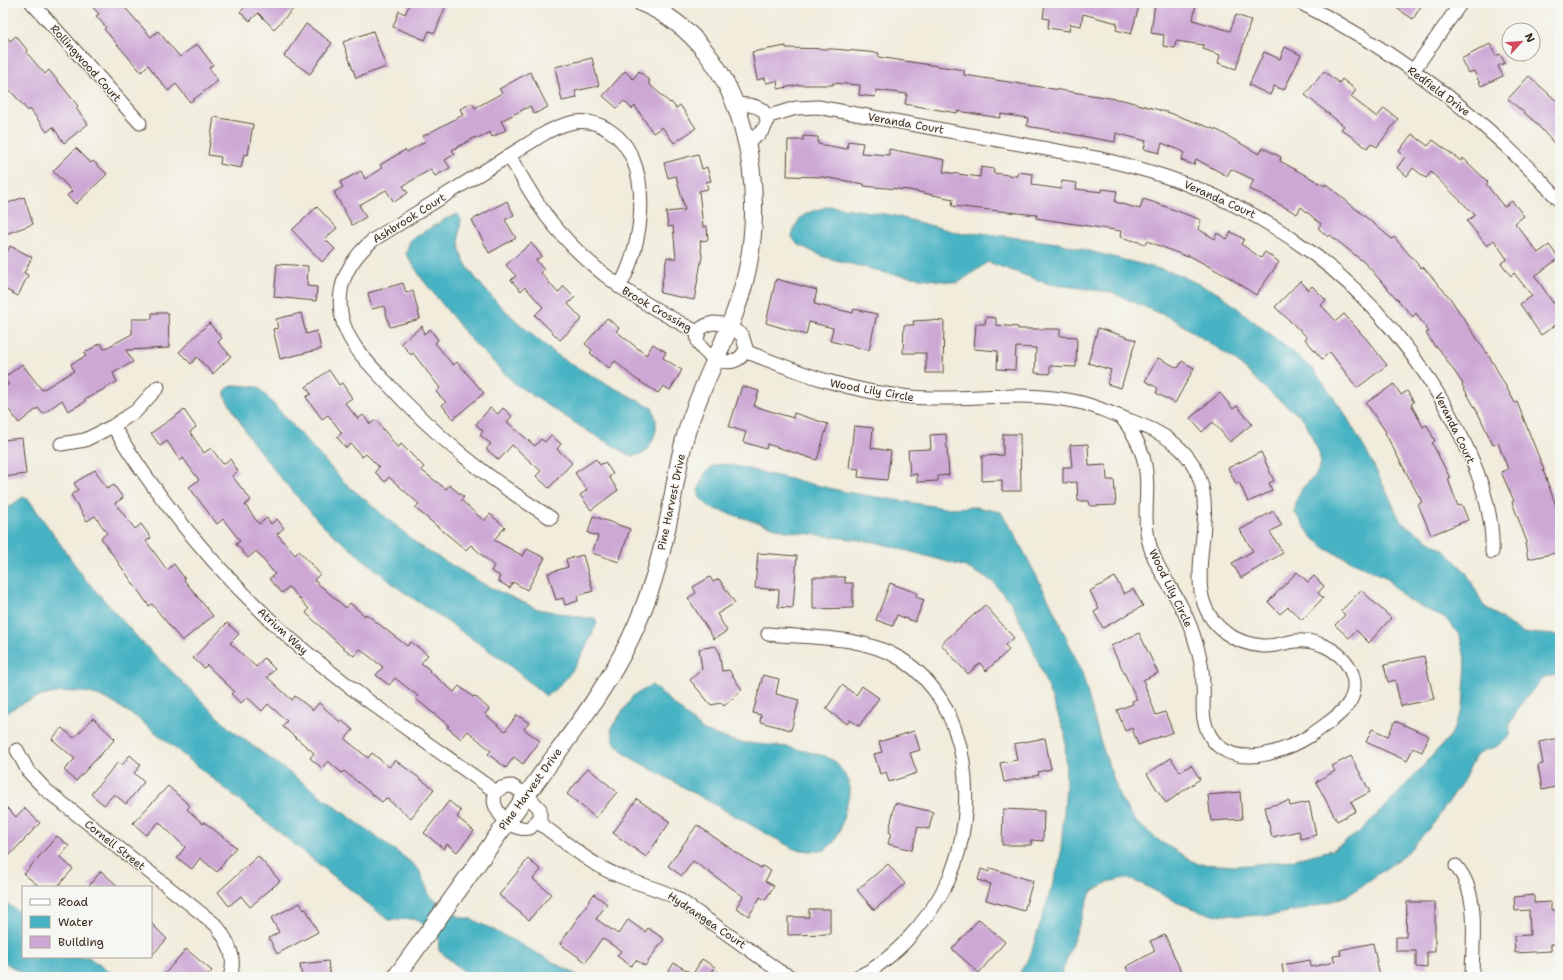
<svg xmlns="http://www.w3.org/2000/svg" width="1563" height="980" font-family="'Shantell Sans',sans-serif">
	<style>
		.water { fill: #46b2c3; stroke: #406e70 }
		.building { fill: #cda8d5 }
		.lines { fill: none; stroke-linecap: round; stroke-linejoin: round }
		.minor-casing { stroke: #56473a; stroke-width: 15 }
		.tertiary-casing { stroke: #56473a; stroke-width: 19 }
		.minor { stroke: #fff; stroke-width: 13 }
		.tertiary { stroke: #fff; stroke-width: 17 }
		.labels { text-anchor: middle; stroke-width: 3; stroke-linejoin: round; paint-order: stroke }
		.street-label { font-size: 11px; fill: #3b2a1e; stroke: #f6f6f2 }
	</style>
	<rect width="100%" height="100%" fill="#f6f6f2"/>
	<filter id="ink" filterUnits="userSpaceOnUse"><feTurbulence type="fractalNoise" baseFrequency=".025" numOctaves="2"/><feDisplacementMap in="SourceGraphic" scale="8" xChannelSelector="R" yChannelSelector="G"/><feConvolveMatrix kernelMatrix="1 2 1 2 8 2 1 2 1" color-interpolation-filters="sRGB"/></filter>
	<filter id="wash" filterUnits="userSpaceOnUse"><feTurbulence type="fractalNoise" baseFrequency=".012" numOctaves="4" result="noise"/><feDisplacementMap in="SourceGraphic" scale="16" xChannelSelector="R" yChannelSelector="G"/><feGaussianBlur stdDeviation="0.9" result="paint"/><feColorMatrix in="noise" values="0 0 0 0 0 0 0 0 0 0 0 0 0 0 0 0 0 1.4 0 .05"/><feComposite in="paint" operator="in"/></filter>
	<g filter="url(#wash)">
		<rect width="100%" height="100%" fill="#f1ecdb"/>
		<!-- water -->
		<path class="water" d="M830,206L891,215L963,234L981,233L1058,243L1175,273L1220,294L1313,369L1344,412L1370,458L1401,522L1445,551L1466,572L1484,606L1509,624L1524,633L1560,635V676L1555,675L1542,679L1521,704L1510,723L1509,737L1496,747L1485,750L1475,757L1463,781L1434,823L1406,854L1349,895L1317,906L1274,915L1241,916L1209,914L1178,903L1142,884L1125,878L1109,882L1091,892L1060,977H1017L1030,956L1060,861L1066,786L1065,733L1031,644L1012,604L993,582L966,567L875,542L786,531L711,508L700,498L698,490L705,473L714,465L726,464L846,492L945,508L976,507L1001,512L1014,533L1050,602L1082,672L1100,740L1120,798L1137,823L1161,842L1198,864L1237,866L1287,861L1332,850L1358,833L1391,801L1451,735L1463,707L1466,663L1460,636L1446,619L1406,599L1385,577L1326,549L1312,537L1304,526L1295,513L1296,501L1302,488L1316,475L1321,464L1319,453L1304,419L1274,396L1234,359L1173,319L1110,292L1049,284L988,262L958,283L890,274L824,257L797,244L792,237C797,213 809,212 830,206Z
			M458,214L461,220C459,231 458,242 461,253C470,283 533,337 559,356C587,375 622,391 652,408C661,426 655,440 643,454L631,456L589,432L515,384L472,341L422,279L406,254L410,240L445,219Z
			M237,385L258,387L343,481L421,547L489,587L538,609L586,618H595L597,623C584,652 573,678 546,696L503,660L398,588L323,526L279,476L251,440L225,397V391L229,387Z
			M23,497L29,500L85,579L139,639L230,729L408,860L419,870L430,896L460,917L471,919L492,929L581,977H471L439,951L438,934L416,919L388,920L135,716C124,710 112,701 100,696C68,685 29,696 3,715V511Z
			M652,685L704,731L737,742L788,747L825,756L836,762L849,781V795L840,830L834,842L825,850L810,851L794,849L626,755L614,742L611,728L633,696Z
			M3,901L23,914V957H88L117,977H27L3,961Z"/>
		<g id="blocks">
			<!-- building -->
			<path class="building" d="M89,3H121L151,37L158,31L180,57L197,44L213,65L209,68L218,81L190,102L176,84L168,91L148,65L141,72L104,29L106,27L96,16L99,14Z
				M249,3H299L274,29L258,13L250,21L240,12Z
				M410,3H440L446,5L435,33L429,31L425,40L393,27L399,11L405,14Z
				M1045,3H1140L1131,34L1116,30L1117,23L1083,14L1081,26L1070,24L1069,31L1048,28L1049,19L1043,18Z
				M1155,3L1179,5V3H1196L1193,20L1230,31L1236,15L1251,20L1236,69L1218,63L1220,55L1203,49L1204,45L1176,41L1175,48L1163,46L1164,35L1151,33Z
				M1389,3H1423L1413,19Z
				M306,24L332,43L310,74L284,56Z
				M373,31L386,67L356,78L343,42Z
				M3,32L10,41L16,36L28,51L26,52L45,74L49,70L78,106L76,108L88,124L64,143L53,127L47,132L30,109L28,111L3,82Z
				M1490,44L1496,56L1500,54L1505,63L1498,66L1503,76L1481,86L1474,71L1468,73L1461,59Z
				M786,46V48L833,49L879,53L878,57L964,70V75L1123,100L1170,113L1219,131L1259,154L1263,148L1281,157L1280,161L1325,186L1326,184L1392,239L1394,237L1421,268L1423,267L1450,298L1492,361L1515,403L1517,402L1544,470H1543L1560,517V552L1528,559L1525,543L1527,542L1512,502L1514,501L1501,472L1508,469L1498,443L1493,445L1477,411L1462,385L1463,384L1437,346L1435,347L1426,333L1429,332L1416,313L1413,317L1365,263L1330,235L1328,237L1318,228L1321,224L1301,207L1297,214L1263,195L1249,189L1254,180L1231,169L1227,176L1196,159L1194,165L1181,160L1184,152L1162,143L1159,153L1144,149L1146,141L1116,133L1115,142L1027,126L1028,118L1001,114L1000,118L958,111L957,113L905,104L907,94L876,90L875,97L859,95L860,85L833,83V85H798L778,89L777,81L766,83L765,78L757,80L752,52Z
				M1285,47L1301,55L1284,90L1274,86L1270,95L1249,85L1264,52L1280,59Z
				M592,58L599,86L575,91L577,98L562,101L555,67Z
				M625,71L633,79L639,71L650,81L648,83L670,103L671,102L676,108L680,105L696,128L674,143L662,127L653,133L635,106L632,109L624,101L617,108L603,96Z
				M1324,71L1339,83L1342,79L1356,90L1351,97L1377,117L1384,108L1398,119L1377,147L1371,143L1367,148L1341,129L1344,126L1305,95Z
				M530,72L548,107L534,114L530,106L501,121L506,130L492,137L490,132L478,139L476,137L452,150L455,154L445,160L450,168L435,176L431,169L403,186L408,193L394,202L386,190L359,205L366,217L352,225L334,192L343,187L340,182L361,171L365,179L382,168L380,165L405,150L407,152L426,141L423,136L463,115L460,109L472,103L475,108L502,93L499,89Z
				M1529,76L1560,104V150L1534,121L1508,99Z
				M214,117L253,124L248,155L244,154L241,168L220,164L221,157L208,155Z
				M1412,134L1428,146L1433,140L1461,161L1463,158L1488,182L1486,184L1504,207L1512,201L1524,216L1515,223L1538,253L1549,245L1559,258L1535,276L1553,303L1560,298V322L1541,335L1520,304L1532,296L1514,273L1511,276L1501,263L1507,259L1494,240L1487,246L1467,221L1475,215L1431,172L1426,178L1413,168L1407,176L1397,168L1405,157L1399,151Z
				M803,136L818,137V144L847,149L848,141L863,143L861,153L889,155V149L945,160L943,172L980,177L981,167L994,169L993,173L1017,176L1018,172L1033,174L1032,185L1061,189L1062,181L1077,183L1076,189L1102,192V189L1117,191L1115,202L1140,209L1143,199L1153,202L1201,220L1198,229L1215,239L1217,233L1227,239L1231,232L1244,239L1241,244L1261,258L1265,252L1279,262L1256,295L1232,279L1188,255V257L1147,241L1146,244L1120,237L1121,231L1036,218L1037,215L952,206L953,199L909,190L864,186V184L823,177L787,176L788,140H803Z
				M76,148L91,163L93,161L107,174L76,204L67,196L72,191L53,171Z
				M698,154L702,169L707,167L711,181L706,182L708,189L699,191L703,227L707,226L708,240L700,241L702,257L694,300L660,293L667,257L676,259L673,226L668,227L666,212L685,210L676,176L668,178L664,163Z
				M24,197L33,224L3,235V205Z
				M507,201L514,215L505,220L516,238L489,253L472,220Z
				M317,207L337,228L325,239L335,249L322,262L292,230Z
				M531,243L542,256L536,260L544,270L541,273L558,293L564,286L575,297L568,304L582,319L560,340L535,315L543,307L525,287L521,291L511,280L516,276L506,265Z
				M10,246L32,257L24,273L28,275L18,296L3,288V260Z
				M277,264L308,266L307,286L317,287L316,301L274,297Z
				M776,279L817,290L814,304L853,313L854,309L877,314L869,350L830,341L833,328L809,322L806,335L766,323Z
				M1300,281L1309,290L1312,286L1326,300L1321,305L1336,321L1344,314L1368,341L1387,365L1357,388L1330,352L1322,359L1305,339L1307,337L1275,307Z
				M403,283L406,293L413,291L420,319L390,327L384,306L372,309L368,293Z
				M152,313H168L169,348L126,350L133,362L113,373L117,382L84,400L85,402L68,411L62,400L43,414L38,408L19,423L3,402V389L9,384L4,378L22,364L42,390L74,371L71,364L86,356L84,353L101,343L104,349L132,334V319H152Z
				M301,313L306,334L317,331L321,349L280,359L273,329L278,328L276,319Z
				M986,317L996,318V325L1018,327V329H1060V336L1077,337L1076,367L1050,366V374L1035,373L1036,348L1016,347L1015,370L997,369L998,351L974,349L976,324H985Z
				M607,318L619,328L616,331L646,355L653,344L666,352L663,358L682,370L670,390L663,386L658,393L633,377L615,361L609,368L590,353L592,350L585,344Z
				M930,320L944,321L943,373H926V353H903L904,325H914L913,321Z
				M209,323L222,338L218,342L231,356L213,374L197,357L191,364L179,352Z
				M422,326L424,334L430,329L438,340L435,343L453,365L457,362L484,393L453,419L442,405L446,402L436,392L440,388L413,353L411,355L401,343Z
				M1098,328L1136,340L1121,388L1107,384L1111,370L1088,363Z
				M1158,358L1178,368L1182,361L1194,368L1175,403L1156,393L1158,388L1145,381Z
				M329,370L339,385L342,383L352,398L345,403L358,419L363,415L370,424L376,420L398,448L401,444L424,467L421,470L446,489L449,485L464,497L461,500L484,521L490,514L505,527L494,540L523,556L527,549L545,558L527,590L513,582L510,588L498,581L500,576L491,571L494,566L471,545L466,550L415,508L419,504L389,477L385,482L375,472L379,467L366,454L362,457L351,444L346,448L337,437L342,433L328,415L322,419L306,397L311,394L306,387Z
				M1394,384L1401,395L1407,391L1414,402L1411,404L1423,427L1427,425L1435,441L1432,443L1450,478L1448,479L1458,506L1462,505L1468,520L1431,535L1418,504L1422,502L1385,433L1386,432L1366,403Z
				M742,386L759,391L754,406L793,418L794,413L828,424L817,460L767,444L766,449L743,442L746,432L729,427Z
				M1220,393L1233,409L1237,406L1252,424L1230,442L1213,422L1202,432L1190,418Z
				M490,408L498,414L503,408L512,416L507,422L535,446L541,439L545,442L551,435L561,444L557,449L572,463L549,488L536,476L541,471L512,445L499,460L486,449L491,444L480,435L483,431L476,424Z
				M184,410L196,427L190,432L204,453L211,448L223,464L230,459L238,471L232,476L251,500L245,505L259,524L267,518L271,524L277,519L284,528L277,534L295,555L299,551L320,574L314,580L346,608L350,603L365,616L366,614L407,646L411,642L428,655L421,663L430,670L429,671L454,692L459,686L473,697L475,696L489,709L485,714L505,731L517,715L529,723L524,729L540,741L523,764L514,757L506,768L488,754L491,751L468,731L461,739L447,727L449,726L416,699L418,696L395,678L389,685L376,675L383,667L360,649L354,656L341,646L306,613L309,609L289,587L282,593L269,579L275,574L256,551L248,558L236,544L240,541L223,519L217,524L189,487L199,480L183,458L180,461L167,441L160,446L151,433Z
				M854,426L873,428L871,448L891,451L887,480L858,477L859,469L849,468Z
				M946,434L949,475L938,476V481L917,482V474L910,475L908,450L931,449L930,435Z
				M1003,434H1020L1021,491H1002V480L982,481V456L1003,455Z
				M22,438L26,474L3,477V440Z
				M1088,444L1089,466L1106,465L1107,480H1114L1116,505L1090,506L1089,501H1078L1077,482L1063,483V467H1072L1070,445Z
				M1261,452L1274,481L1269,483L1272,491L1248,502L1239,482L1236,484L1228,468Z
				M596,459L600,465L605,462L613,474L609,477L618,490L591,510L580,495L587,490L575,473Z
				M95,470L107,489L114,485L123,498L115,503L135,529L141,524L151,538L146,541L167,570L174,564L185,579L184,580L213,616L182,641L152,604L149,606L127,575L101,538L107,533L95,516L87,521L71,495L78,490L74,483Z
				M1273,511L1282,525L1270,532L1283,553L1241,578L1232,563L1253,551L1240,530Z
				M593,516L630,529L619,562L592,553L598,536L588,533Z
				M758,553L797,556L793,608L778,607L779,590L755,588Z
				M583,555L593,591L577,596L578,601L565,605L563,598L556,600L548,573L568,567L566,559Z
				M1297,572L1308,582L1314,576L1324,586L1318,593L1323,598L1302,620L1288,607L1280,614L1268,602Z
				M710,577L713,582L719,579L735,603L717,614L727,631L714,639L688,598L696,593L693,587Z
				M813,577H845V583H853V608L813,609Z
				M1115,577L1124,594L1133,589L1143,606L1103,628L1094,612L1099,609L1090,591Z
				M890,583L917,593L916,597L924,600L915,622L897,615L893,626L876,620Z
				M1361,590L1391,618L1369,643L1356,630L1349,638L1335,625L1345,615L1341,611Z
				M985,605L1014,638L1005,645L1009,650L986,671L980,663L968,674L941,644Z
				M227,623L239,634L230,643L256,667L264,658L275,669L267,677L292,700L295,696L313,710L319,703L340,722L341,720L353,730L345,739L368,758L372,753L389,767L395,760L434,789L411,818L386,798L382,802L344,771L342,773L328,761L322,768L310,758L314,753L282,726L287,721L268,704L262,711L247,697L241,703L231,694L234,691L207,665L204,668L193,658Z
				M1139,633L1158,673L1143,680L1156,715L1165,712L1173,732L1138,745L1132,728L1125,731L1117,710L1133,704L1132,701L1137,699L1111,646Z
				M715,646L719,651L722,671L729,670L742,690L724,706L721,703L711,705L690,680L702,669L699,649Z
				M1424,656L1434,699L1401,706L1395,680L1388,682L1384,665Z
				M763,675L779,679L776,694L799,700L791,730L760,722L761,715L753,713Z
				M842,685L856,695L862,686L879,698L859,726L850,720L847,724L826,709Z
				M93,718L115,739L76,781L64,770L75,759L52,739L62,728L74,738Z
				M1395,721L1429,736L1422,752L1413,748L1407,761L1366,742L1372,729L1388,736Z
				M914,731L920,750L910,753L917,773L889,782L886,772L880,774L874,754L882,752L879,742Z
				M1045,738L1051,769L1038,772L1039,775L1004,782L1000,763L1017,760L1014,744Z
				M1560,738V786L1542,790L1538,765L1543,764L1539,742Z
				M130,755L141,765L134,773L144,782L126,804L114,794L104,805L91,794L118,762L122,765Z
				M1351,756L1370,792L1351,802L1356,811L1337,821L1316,782L1335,771L1332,766Z
				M1171,758L1180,772L1191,765L1200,779L1166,803L1147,774Z
				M588,768L617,792L596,818L567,794Z
				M168,786L190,806L187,809L203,824L204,822L236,847L217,872L200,858L192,869L177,858L185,847L159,822L146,835L133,823Z
				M1240,792L1242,819L1211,821L1208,795Z
				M637,799L670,822L646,857L613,833Z
				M449,801L461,811L457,817L474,831L457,852L447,844L444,849L424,833Z
				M1289,801L1290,806L1309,802L1316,835L1301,839L1299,831L1272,837L1265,807Z
				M895,803L933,812L929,829L918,827L912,850L888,844L891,833L889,832Z
				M3,804L16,817L24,808L40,823L3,862Z
				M1003,809L1044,811L1043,841L1031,840V845H1002Z
				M697,825L738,854L761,868L762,866L771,871L765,881L774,886L765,900L760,897L749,916L736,908L743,896L693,861L682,876L668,866Z
				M57,836L69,846L60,857L73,869L57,887H40L24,874Z
				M258,856L280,881L250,907L241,896L229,906L218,892Z
				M528,859L541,870L533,879L551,894L529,920L499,895Z
				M888,864L905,884L874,910L857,890Z
				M990,868L1033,881L1024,911L986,900L991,884L978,880L981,869L989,872Z
				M101,871L119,887H88Z
				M594,894L607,904L596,919L618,934L628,920L645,932L648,928L664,939L645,966L636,960L631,966L617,956L621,951L602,938L586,962L560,944Z
				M1534,895V903L1551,902V910H1559L1560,944H1551V951L1515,953L1514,936L1530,935L1529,910L1515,911L1514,897Z
				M1407,902H1435V952H1427V968L1416,967V951H1396V937H1406Z
				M300,903L304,910L306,909L318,932L277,954L269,938L279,932L271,918Z
				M809,909H830V934L788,935V917H809Z
				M979,919L1005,942L979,973L952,949Z
				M151,923L167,939L151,956Z
				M1165,935L1182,974L1176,977H1131L1126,967L1155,951L1150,941Z
				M1373,943L1380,977H1284L1282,965L1310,960L1311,967L1335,962L1333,956L1341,955L1340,950Z
				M186,949L212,971L206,977H162Z
				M702,959L715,967L709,977H665L674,963L693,974Z
				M328,961L330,977H302L300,964Z"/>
		</g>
	</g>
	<g filter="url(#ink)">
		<use href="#blocks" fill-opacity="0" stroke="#56473a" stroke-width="1"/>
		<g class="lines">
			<defs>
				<path id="minor" d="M32,3L140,123
					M1301,3C1398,52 1487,120 1560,201
					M1413,71L1461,3
					M735,105C770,101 780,126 746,142
					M766,117L796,108L818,107L1101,159C1258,193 1381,281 1456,426C1476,464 1494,508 1492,552
					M509,156C522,177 533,198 548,218C591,273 638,301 699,333
					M713,323L725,324L742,335L746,348C733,386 668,334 713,323Z
					M745,351C802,374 850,392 911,397C966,402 1024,389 1078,402C1093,405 1107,412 1121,417C1141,425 1158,430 1175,444C1243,500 1163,586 1226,633C1236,640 1250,645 1263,646C1274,647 1285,642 1296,641C1319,639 1347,653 1353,677C1360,705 1333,719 1314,733C1281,756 1216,776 1204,719C1202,709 1204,697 1203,686C1203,673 1201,660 1197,647C1193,632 1187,617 1180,604C1168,582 1153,563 1148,538C1143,514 1149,494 1146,472C1144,452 1134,433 1122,418
					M158,387L136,411L113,426C162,506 223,578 293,641C357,696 428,743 496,792
					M61,444L85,440L113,426
					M551,518C488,479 436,437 385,381C370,365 352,348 344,325C333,291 347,262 373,240L547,132C567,122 586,116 607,129C656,157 644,246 619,287
					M768,634C812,638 862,635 901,659C971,703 980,811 948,881C937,904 922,924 905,942C891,956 874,971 856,977
					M17,750L28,771L46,790L216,925C228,941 237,957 230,977
					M512,786L527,795L540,809V818L530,828C503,834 475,787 512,786Z
					M538,822C563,840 588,863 617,875C637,884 658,888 677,898L779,971L791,977
					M1456,866C1481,895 1472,941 1472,977"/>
				<path id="tertiary" d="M396,977C442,912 489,847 536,782C566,740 599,699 623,653C644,614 658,570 667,527C674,496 677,464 686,434C700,386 727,342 741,294C772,194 748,47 642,3"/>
			</defs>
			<!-- minor casing -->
			<use href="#minor" class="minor-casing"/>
			<!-- tertiary casing -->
			<use href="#tertiary" class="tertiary-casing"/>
			<!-- minor -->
			<use href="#minor" class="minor"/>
			<!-- tertiary -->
			<use href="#tertiary" class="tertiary"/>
		</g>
	</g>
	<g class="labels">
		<!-- street labels -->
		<g class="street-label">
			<text transform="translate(86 63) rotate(48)" y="4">Rollingwood Court</text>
			<text transform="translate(1439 91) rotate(37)" y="4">Redfield Drive</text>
			<text transform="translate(906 123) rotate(10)" y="4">Veranda Court</text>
			<text transform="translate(1220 199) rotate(24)" y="4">Veranda Court</text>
			<text transform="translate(409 218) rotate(-32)" y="4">Ashbrook Court</text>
			<text transform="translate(657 309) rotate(30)" y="4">Brook Crossing</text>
			<text transform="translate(872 390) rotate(10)" y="4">Wood Lily Circle</text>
			<text transform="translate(1455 428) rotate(64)" y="4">Veranda Court</text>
			<text transform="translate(671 502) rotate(-78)" y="4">Pine Harvest Drive</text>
			<text transform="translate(1171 588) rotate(64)" y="4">Wood Lily Circle</text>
			<text transform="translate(283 631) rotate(42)" y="4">Atrium Way</text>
			<text transform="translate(530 789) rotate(-54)" y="4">Pine Harvest Drive</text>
			<text transform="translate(115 845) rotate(38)" y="4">Cornell Street</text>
			<text transform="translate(707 920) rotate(34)" y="4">Hydrangea Court</text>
		</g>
	</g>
	<!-- margin -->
	<rect width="1563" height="980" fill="none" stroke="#f6f6f2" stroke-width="16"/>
	<!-- legend -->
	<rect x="22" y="886" width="130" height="72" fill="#f6f6f2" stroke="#aba49d"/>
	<rect x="30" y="899" width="20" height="6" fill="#ffffff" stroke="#aba49d"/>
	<text x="58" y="906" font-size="12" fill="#3b2a1e">Road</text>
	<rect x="30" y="916" width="20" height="12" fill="#46b2c3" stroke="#aba49d"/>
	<text x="58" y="926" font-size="12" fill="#3b2a1e">Water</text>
	<rect x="30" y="936" width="20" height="12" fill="#cda8d5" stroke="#aba49d"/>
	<text x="58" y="946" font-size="12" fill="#3b2a1e">Building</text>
	<!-- north arrow -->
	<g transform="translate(1521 42) rotate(64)"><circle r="19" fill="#f6f6f2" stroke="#aba49d"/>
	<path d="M0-3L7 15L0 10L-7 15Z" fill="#d1495b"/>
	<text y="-6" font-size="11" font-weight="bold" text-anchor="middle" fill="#3b2a1e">N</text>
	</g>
</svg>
